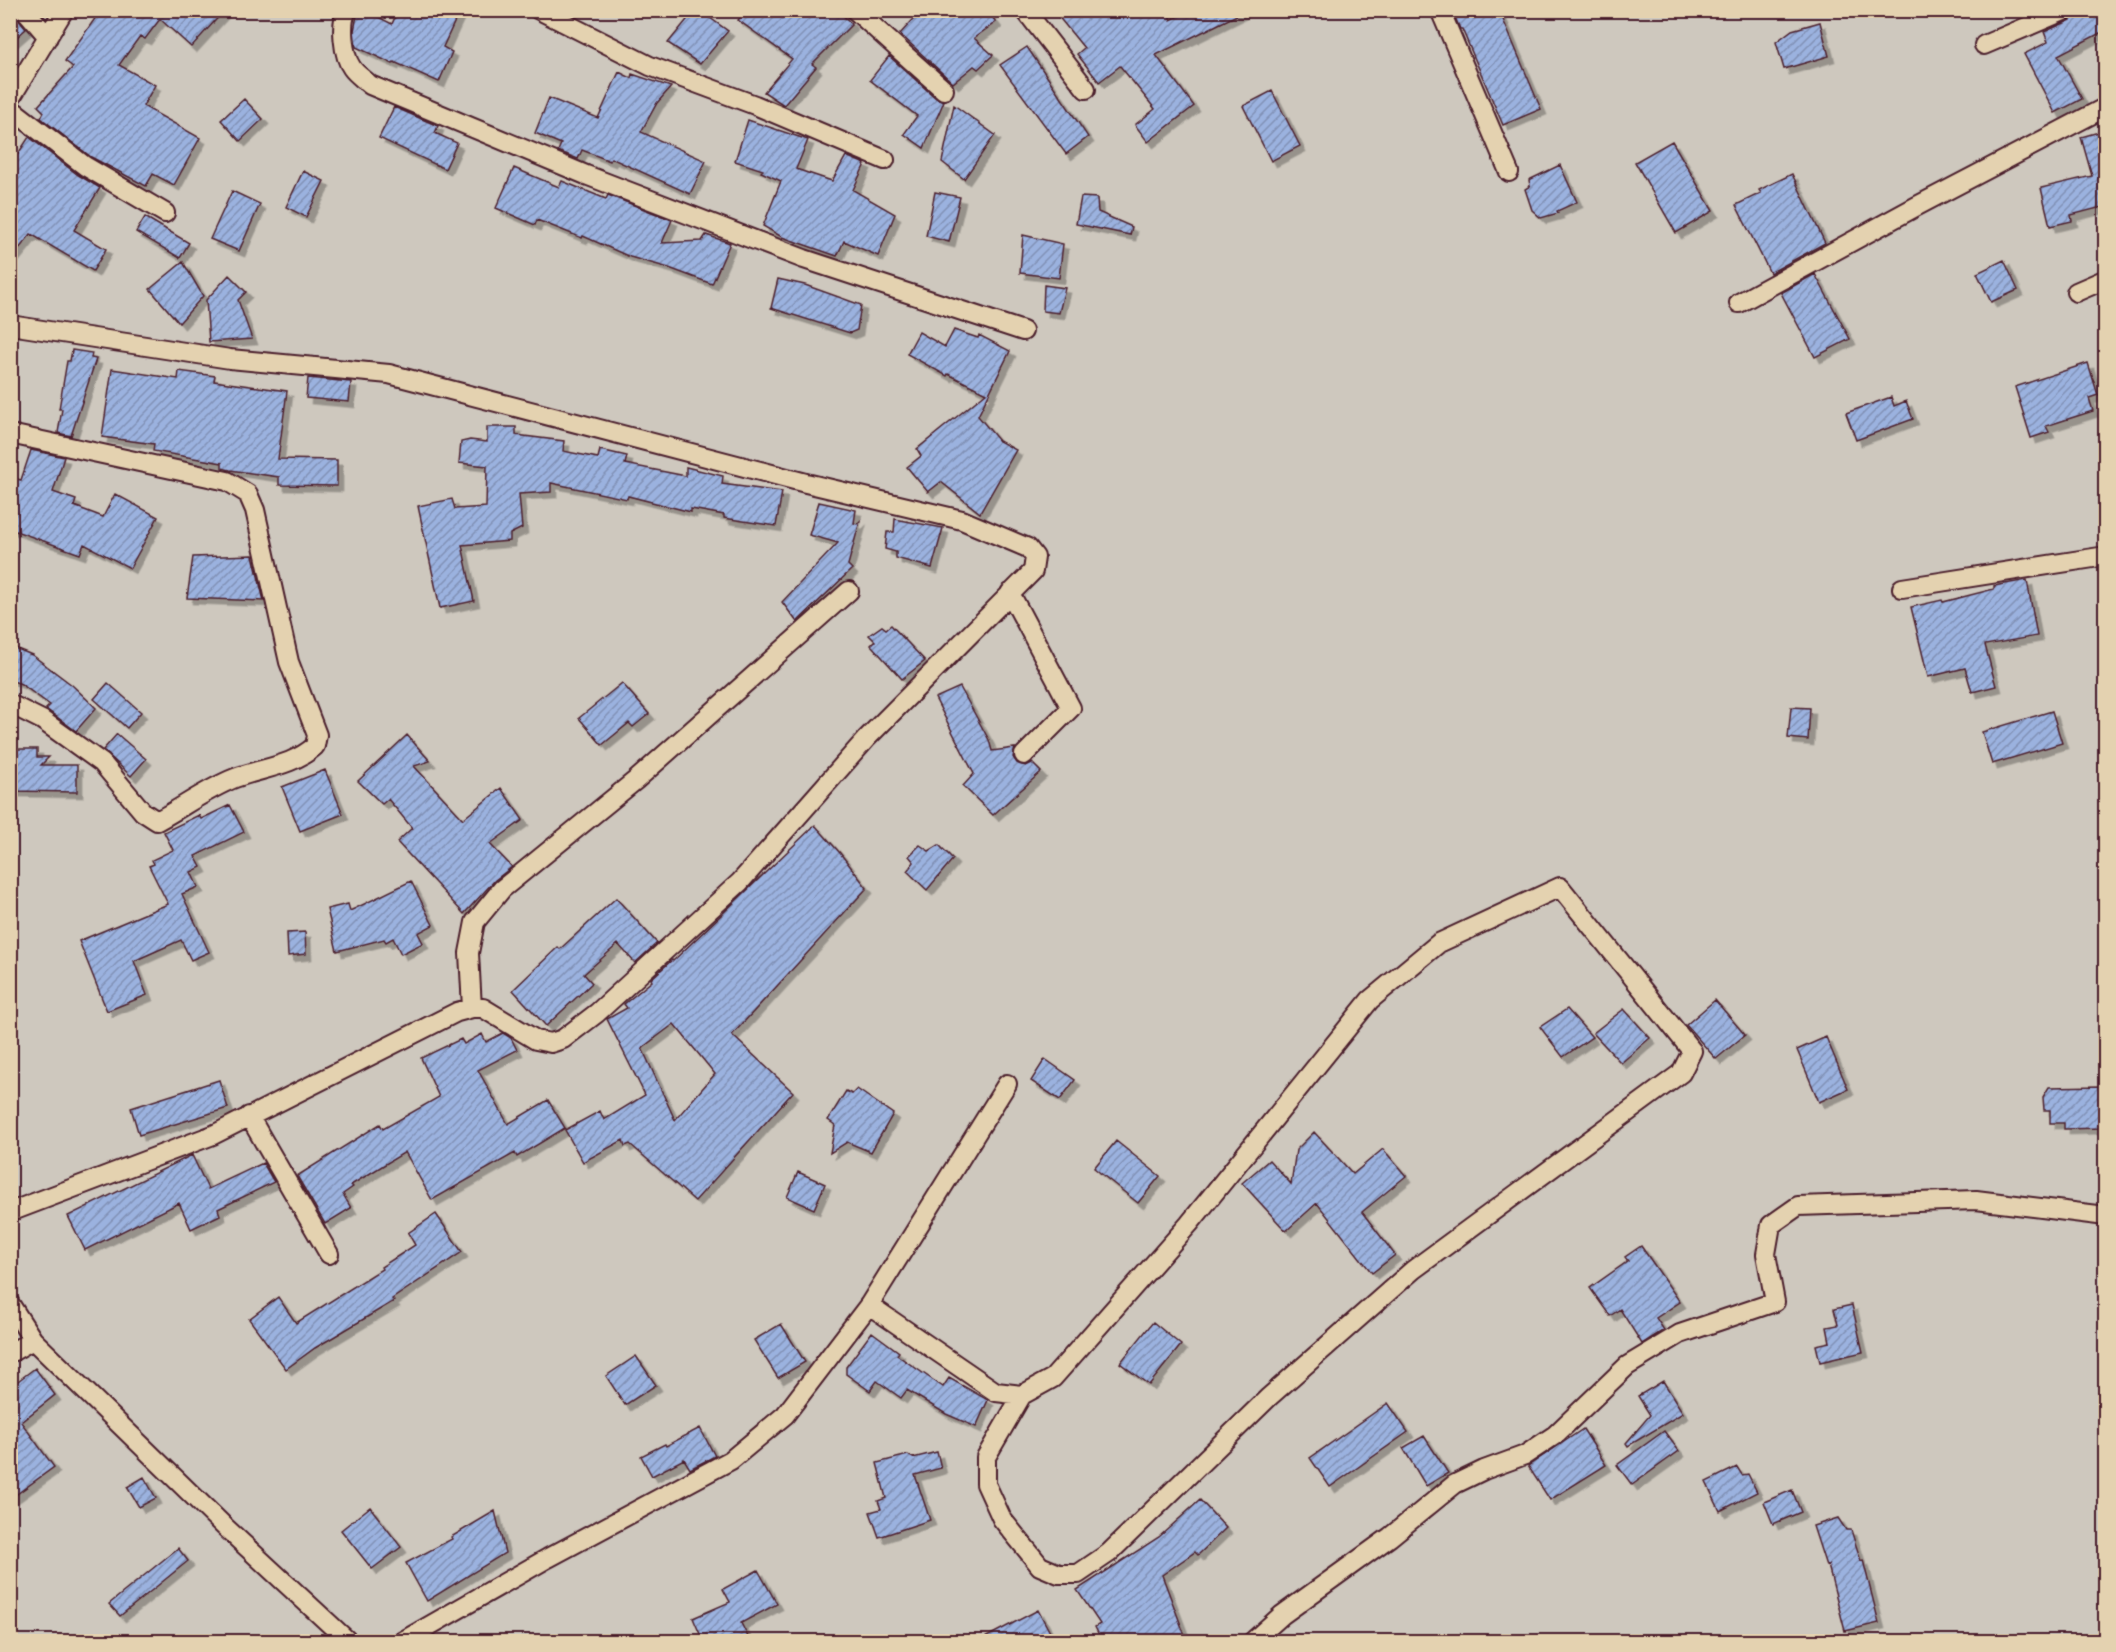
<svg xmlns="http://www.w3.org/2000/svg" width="2116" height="1652" font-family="'Comic Neue',sans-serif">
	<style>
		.building { fill: url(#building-hatch); stroke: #4a1f2b; stroke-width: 1.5; fill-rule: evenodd; filter: url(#shadow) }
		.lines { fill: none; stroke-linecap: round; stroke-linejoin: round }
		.minor-casing { stroke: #4a1f2b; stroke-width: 22 }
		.minor { stroke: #e4d2b0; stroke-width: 18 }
	</style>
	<defs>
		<pattern id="building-hatch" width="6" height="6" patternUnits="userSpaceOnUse" patternTransform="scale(1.5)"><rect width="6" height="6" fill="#9bb2df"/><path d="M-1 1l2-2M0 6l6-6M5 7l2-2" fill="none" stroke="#8090b5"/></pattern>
		<filter id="shadow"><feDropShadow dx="5.5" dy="5.5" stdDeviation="0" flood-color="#0004"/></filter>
	</defs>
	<rect width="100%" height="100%" fill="#cec8be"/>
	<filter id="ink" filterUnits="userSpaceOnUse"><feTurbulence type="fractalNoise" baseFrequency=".0167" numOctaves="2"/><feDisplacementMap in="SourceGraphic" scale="12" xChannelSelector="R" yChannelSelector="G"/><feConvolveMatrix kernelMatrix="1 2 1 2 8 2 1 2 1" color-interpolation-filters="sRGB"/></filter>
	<g filter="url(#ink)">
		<!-- building -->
		<path class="building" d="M10,10H14L16,17L26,29L10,43Z
			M101,10H225L191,47L160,19L145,39L140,36L119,65L155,85L143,106L200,138L174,185L153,174L146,186L91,157L41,118L44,112L38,106L73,67L65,61Z
			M358,10H364L392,24L398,10H460L443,47L452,52L439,82L394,62L393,64L356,47L354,31Z
			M695,10H699L728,31L700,64L668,43Z
			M746,10H783L796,18L802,10H837L852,24L812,64L816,67L784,105L764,92L792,59L738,20Z
			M922,10H987L996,22L974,38L993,55L978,69L974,66L953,83L900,34Z
			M1053,10H1167L1171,20L1190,10H1247L1156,55L1194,106L1148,142L1135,125L1155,109L1120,66L1099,82L1077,54L1084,48Z
			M1452,10H1499L1541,109L1503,125L1462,29H1460Z
			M2077,10H2106V30L2058,55L2082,99L2055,113L2024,54L2048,42L2044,32L2071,20L2075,16Z
			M1820,22L1829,56L1784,69L1776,42L1792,30Z
			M1027,47L1088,137L1066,154L1000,65Z
			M889,56L936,98L944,101L924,148L904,134L917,116L870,80Z
			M619,72L631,78L632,74L671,87L657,103L641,132L706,161L690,194L611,158L610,161L582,150L578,159L558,151L561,144L535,133L549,98L598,118Z
			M1272,91L1300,146L1271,161L1243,106Z
			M244,99L263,119L240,141L221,120Z
			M954,105L995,135L964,179L942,162Z
			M394,107L438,126L435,133L457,143L445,169L379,138Z
			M748,120L808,140L796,169L832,181L846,156L865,164L853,190L895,214L878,256L844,241L837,256L782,237L763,226L781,181L761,172L763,170L735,161Z
			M2106,130V206L2071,215L2072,221L2050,226L2041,188L2092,176L2081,137Z
			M29,137L78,175L100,188L74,230L106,249L93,271L31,234L10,260V166Z
			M1672,141L1713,211L1676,233L1635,162Z
			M1560,165L1577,202L1557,211L1558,213L1541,218L1532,210L1525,189L1530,186L1529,180Z
			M514,168L559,187L562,181L606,199L608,195L672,220L662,243L702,241L706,235L730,243L712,284L669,268L630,257L583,236L582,238L537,220L535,225L496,208Z
			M303,171L324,181L306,217L286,207Z
			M1792,174L1825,243L1770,273L1736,205L1761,193L1759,190Z
			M232,191L260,204L239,251L210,239Z
			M935,192L960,197L949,242L926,236Z
			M1081,197L1097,198L1098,212L1132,227L1130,235L1076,224Z
			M145,217L189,243L180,258L136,232Z
			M1023,235L1063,244L1059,278L1020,273Z
			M2004,260L2018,290L1991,302L1977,273Z
			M183,262L203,296L179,323L150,289Z
			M1815,274L1850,339L1815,357L1781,293Z
			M229,275L246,292L238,300L252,339L209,342L206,300Z
			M778,279L805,285L861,305L857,330L850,333L771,308Z
			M1044,285L1065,288L1059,313L1043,311Z
			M954,330L978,338L979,335L1010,351L978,416L999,441L1016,450L980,513L941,482L928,492L907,467L921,456L917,449L986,393L948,374L947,376L907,354L919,332L945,347Z
			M72,350L92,353L91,358L96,359L71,436L58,433L62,409H59L67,361H70Z
			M2088,363L2098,395L2089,398L2093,411L2046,426L2049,432L2031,438L2015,387Z
			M112,369L178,379L179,371L215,376L214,381L287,391L278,459L337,460V486L279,485V477L230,470L222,468V463L153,451L154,444L102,437Z
			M308,378L351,382L349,402L306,398Z
			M1891,397L1894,406L1906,401L1913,419L1856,440L1846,413Z
			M487,427H516V435L564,441L563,451L598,458L600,450L627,456L625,464L686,476V467L723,476L722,484L782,492L776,526L724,518V515L691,509V512L628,496L627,499L551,483V492L519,494L522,528L510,534V541L462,545L474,601L440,608L418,506L452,499L455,509L486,507L487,466L459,463L461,442L470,440L487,442Z
			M31,450L64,457L53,492L76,500L74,506L103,517L115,494L158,517L130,568L84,544L80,554L10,529V497L17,479L21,480Z
			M819,502L856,510L854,523L857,524L860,521L848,565L852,569L797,622L782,602L838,543L809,535Z
			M895,519L943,528L932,568L896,558V552L885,549L887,532H894Z
			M253,555L264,601L187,598L193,557Z
			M2027,580L2037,636L1985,645L1996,686L1972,692L1965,668L1928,677L1911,607L1942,600L1943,602L1994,589V586Z
			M891,625L925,661L902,679L871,645L875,641L869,635L882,626L886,629Z
			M10,646L32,655L72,685L96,708L76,731L46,709L50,705L21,684L10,680Z
			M108,683L141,712L127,728L94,699Z
			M622,683L649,714L633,727L629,723L602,745L579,718Z
			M960,687L989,740L992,751L1015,748L1013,757L1017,763L1026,766L1032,763L1041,772L993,815L963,786L974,774L935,698Z
			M1791,707L1810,708L1808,740L1788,738Z
			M2052,711L2062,743L1992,764L1982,732Z
			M117,734L146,759L131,776L103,750Z
			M407,735L430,761L414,766L463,819L501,788L523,820L490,844L512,867L495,880L464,914L397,842L412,828L388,799L382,804L358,781Z
			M10,749H37V757H49L41,765H77V792L10,791Z
			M325,770L343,814L300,831L282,787Z
			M230,805L244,832L195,856L201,867L191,872L198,887L182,894L209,952L191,960L181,940L134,961L147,995L107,1011L79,941L168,904L149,866L154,864L152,860L173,850L164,832L199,815L201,819Z
			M815,825L840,853L867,888L732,1035L793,1092L695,1201L630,1144L625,1146L623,1140L583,1162L565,1130L600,1111L604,1120L645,1095L607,1019L627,1008L624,1004L652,981L651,979L672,960L673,961ZM674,1024L715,1074L675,1120L642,1048Z
			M920,845L929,851L939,845L953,859L927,890L907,871L914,862L909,856Z
			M411,881L433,925L418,933L423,943L401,954L393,938L386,942L384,939L337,951L327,909L348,904L350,911Z
			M616,898L657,943L635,963L618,944L584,974L592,983L546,1026L513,990L558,947L560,949Z
			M305,932L306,954L288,956L287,933Z
			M1715,1000L1745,1035L1716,1059L1686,1025Z
			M1567,1009L1592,1037L1563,1057L1540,1027Z
			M1624,1009L1650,1038L1621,1063L1593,1033Z
			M503,1033L511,1038L517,1050L478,1070L508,1124L548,1100L565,1128L517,1157L515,1153L432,1200L405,1152L351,1185L353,1187L343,1194L351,1208L325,1224L297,1176L380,1124L383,1129L439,1097L421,1058L461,1039L464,1044L482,1034L486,1042Z
			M1826,1037L1848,1089L1819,1102L1797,1050Z
			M1045,1059L1075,1080L1060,1100L1031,1081Z
			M219,1080L228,1108L139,1135L131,1108Z
			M2101,1086L2102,1128L2064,1129V1123H2050V1110H2044L2043,1097L2049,1087Z
			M857,1089L893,1114L871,1152L847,1142L830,1153L835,1125L828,1120L846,1091L852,1094Z
			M1314,1132L1353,1174L1383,1149L1406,1176L1362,1212L1395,1255L1372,1273L1317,1203L1286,1231L1242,1183L1269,1160L1291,1184L1296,1150Z
			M1116,1141L1160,1176L1138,1203L1094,1168Z
			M192,1155L208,1189L263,1163L274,1182L218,1209L220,1215L191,1229L179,1203L85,1250L68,1216Z
			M798,1172L825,1184L814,1209L787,1197Z
			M436,1214L462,1252L392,1299L394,1301L315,1348L286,1369L249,1319L278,1297L296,1323L382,1269L381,1267L415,1245L408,1233Z
			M1641,1246L1680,1302L1656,1318L1664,1330L1642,1344L1620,1309L1610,1316L1590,1288L1628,1261L1625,1257Z
			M1852,1305L1863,1352L1820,1362L1816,1345L1830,1342L1827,1327L1838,1325L1834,1309Z
			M1153,1322L1181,1345L1149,1385L1120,1363Z
			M781,1324L805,1362L778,1378L754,1340Z
			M872,1332L899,1352L897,1355L943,1387L949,1378L988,1400L976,1427L946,1414L907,1390L901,1398L877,1381L870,1391L846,1374V1367Z
			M636,1356L656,1385L625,1405L606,1376Z
			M35,1368L55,1395L21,1422L54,1467L10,1499V1387Z
			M1663,1381L1683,1413L1628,1446L1626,1443L1650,1415L1638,1396Z
			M1388,1403L1408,1432L1330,1487L1310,1458Z
			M700,1428L715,1456L690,1469L684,1459L652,1476L641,1456L665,1444L666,1446Z
			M1583,1429L1606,1465L1550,1500L1528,1466Z
			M1664,1431L1679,1451L1632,1485L1617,1465Z
			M1424,1436L1448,1473L1426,1486L1403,1448Z
			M937,1452L941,1468L915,1475L930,1520L879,1537L870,1512L881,1509L878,1501L886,1498L877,1463L908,1455L913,1458Z
			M1737,1467L1742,1475L1748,1474L1757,1492L1720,1511L1706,1482Z
			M144,1477L156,1498L139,1507L127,1487Z
			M1792,1490L1801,1512L1773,1524L1764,1502Z
			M1200,1500L1226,1528L1198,1555L1195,1552L1162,1575L1187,1641H1102L1095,1627L1100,1624L1077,1590L1159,1537Z
			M370,1507L401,1547L372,1569L341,1530Z
			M495,1511L505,1553L427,1601L406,1563L452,1539L451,1537Z
			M1838,1518L1846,1530H1851L1861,1561L1863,1560L1879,1623L1845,1631L1828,1565L1826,1566L1813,1526Z
			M178,1548L188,1561L120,1616L109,1604Z
			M758,1570L777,1604L741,1623L750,1641H703L693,1618L730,1602L723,1589Z
			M1038,1610L1052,1636L1043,1641H979Z"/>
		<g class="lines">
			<defs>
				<path id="minor" d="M25,10L48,37
					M347,10C340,23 343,56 352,68C356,74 364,79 370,85L586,175L804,259L1023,331
					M539,10L650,66L755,105L885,160
					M855,10L944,90
					M1025,10L1086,89
					M1440,10L1509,172
					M1984,45L2066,10
					M10,99L64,10
					M10,108L85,166L165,213
					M2076,292L2106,279
					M1739,303L1917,206L2106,107
					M10,325L230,359L389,374L806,483L962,520L1028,548L1035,557L1033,571L867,738L740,882L597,1013L563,1039L551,1043L536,1040L483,1008H472L457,1012L213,1135L10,1212
					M10,434L227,481L248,494L255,510L289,662L317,735L315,746C293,766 262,768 235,778C207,789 183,807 157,821L143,812L102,763L42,720L10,704
					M1902,588L2106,556
					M1010,593L1071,708L1024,755
					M472,1008L469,953L475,922L502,889L636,780L849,591
					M249,1116L329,1254
					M10,1304L33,1340L225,1527L349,1642
					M869,1305L996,1392L1022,1395L1053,1378L1189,1224L1370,1000L1439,943L1560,887L1692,1051L1681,1073L1413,1270L1269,1397L1109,1553L1078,1574H1059L1040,1566L1002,1519L986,1484V1457L1022,1395
					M10,1353L33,1340
					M401,1642L548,1558L731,1460L785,1415L869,1305L1007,1084
					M1252,1642L1282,1615L1390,1537L1455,1484L1484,1470L1525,1455L1555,1435L1627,1366L1680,1334L1775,1302L1766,1254L1771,1225L1798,1206L1976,1200L2106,1216"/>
			</defs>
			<!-- minor casing -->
			<use href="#minor" class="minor-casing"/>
			<!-- minor -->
			<use href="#minor" class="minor"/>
		</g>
	</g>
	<!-- margin -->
	<rect width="2116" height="1652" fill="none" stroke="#e4d2b0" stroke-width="36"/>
	<rect x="18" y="18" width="2080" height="1616" fill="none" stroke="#4a1f2b" stroke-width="2" filter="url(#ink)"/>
</svg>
